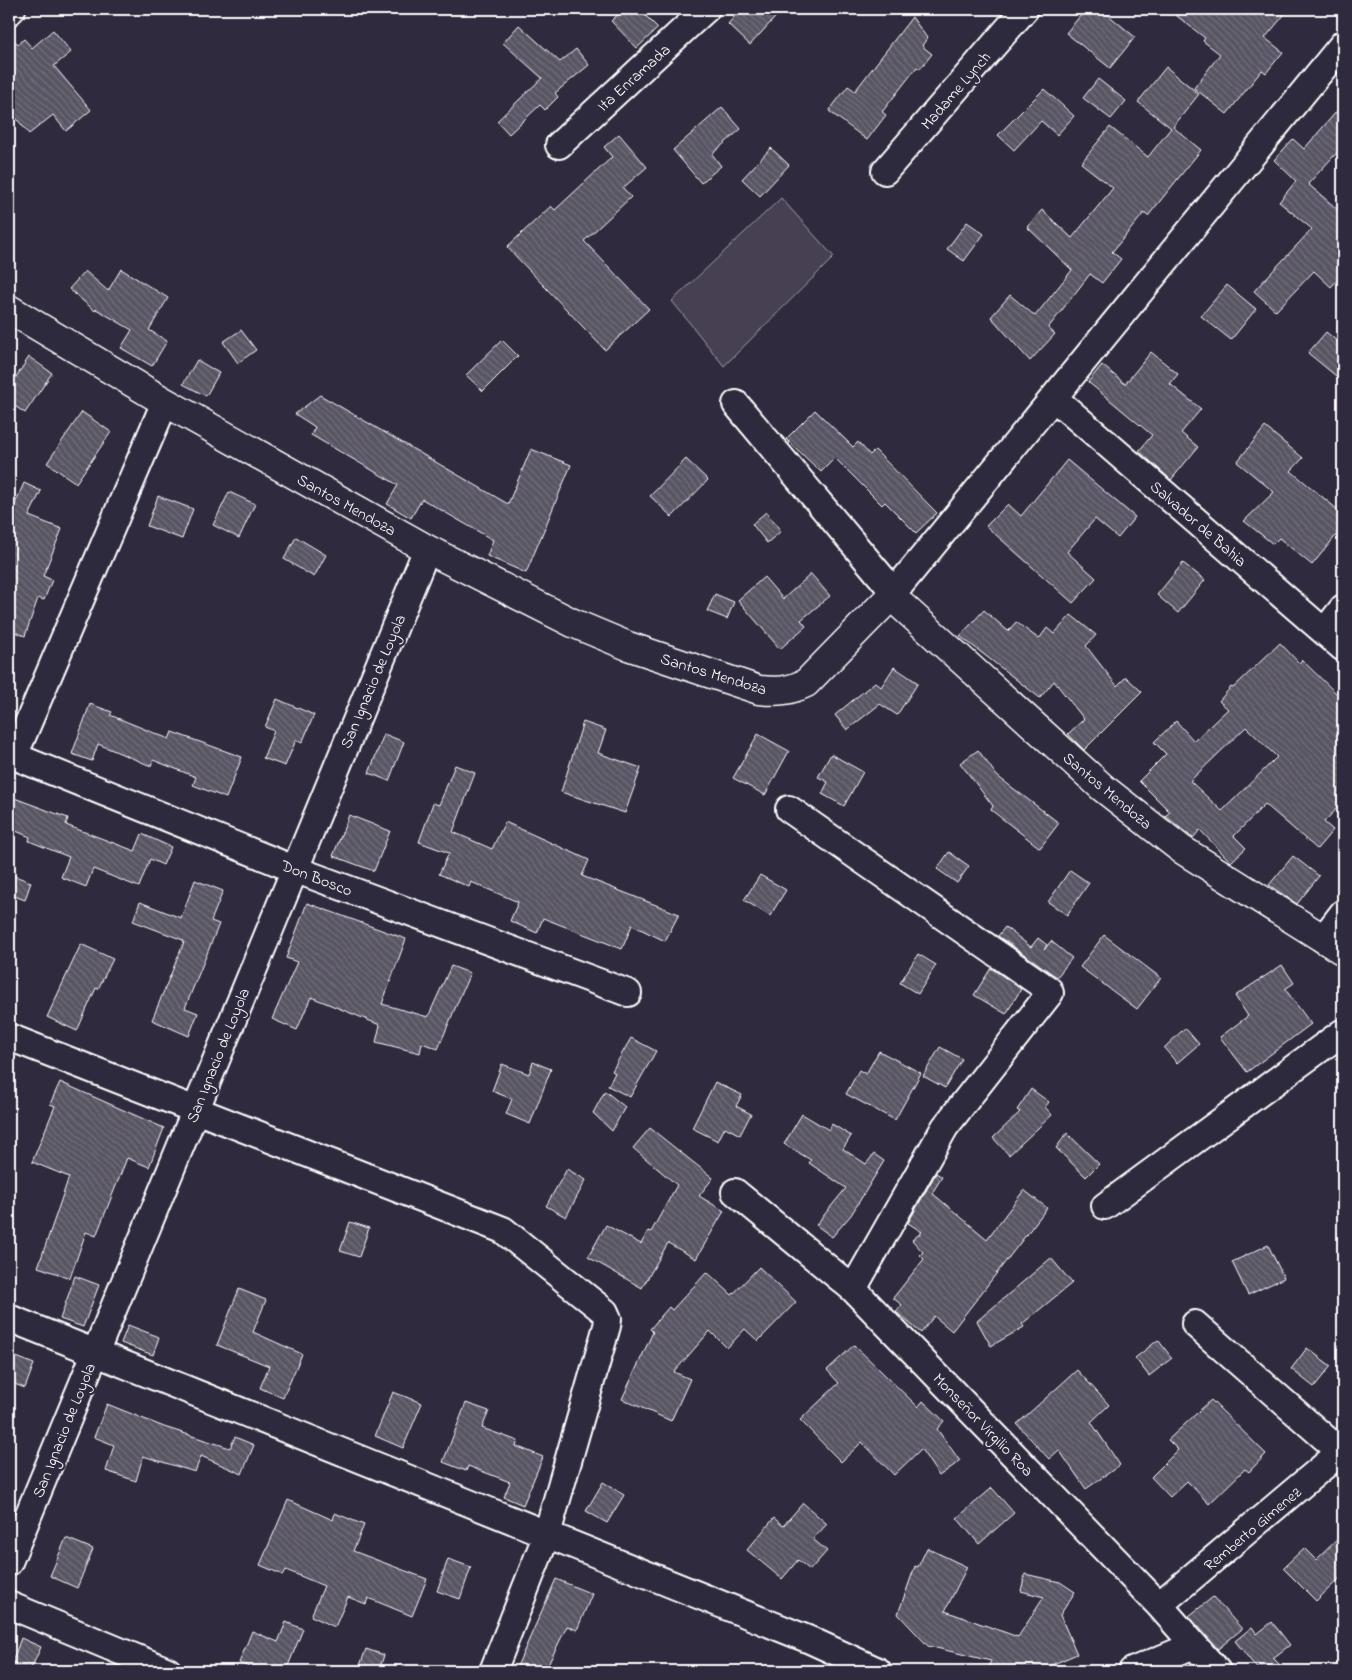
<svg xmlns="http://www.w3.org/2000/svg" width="1352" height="1680" font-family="'Indie Flower',sans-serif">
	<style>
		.pitch { fill: #464152; stroke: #a2a0a8 }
		.building { fill: url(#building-back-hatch); stroke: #fff; fill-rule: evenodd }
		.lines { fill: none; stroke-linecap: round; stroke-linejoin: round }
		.street-casing { stroke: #fff; stroke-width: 30 }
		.secondary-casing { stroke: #fff; stroke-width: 31 }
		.street { stroke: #2f2a3d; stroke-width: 26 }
		.secondary { stroke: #2f2a3d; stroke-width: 28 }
		.labels { text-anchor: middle; stroke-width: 4.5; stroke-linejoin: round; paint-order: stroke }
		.street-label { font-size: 16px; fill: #fff; stroke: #2f2a3d }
	</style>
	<defs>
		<pattern id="building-back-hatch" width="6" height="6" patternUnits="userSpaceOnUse" patternTransform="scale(1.25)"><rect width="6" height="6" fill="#595564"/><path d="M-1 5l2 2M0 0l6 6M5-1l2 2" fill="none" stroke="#726e7b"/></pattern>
	</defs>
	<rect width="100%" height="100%" fill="#2f2a3d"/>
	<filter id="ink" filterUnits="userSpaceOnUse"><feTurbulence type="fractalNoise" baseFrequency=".02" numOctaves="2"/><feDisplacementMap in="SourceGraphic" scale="10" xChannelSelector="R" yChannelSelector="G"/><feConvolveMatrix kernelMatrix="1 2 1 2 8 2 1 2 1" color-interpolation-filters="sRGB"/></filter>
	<g filter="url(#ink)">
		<!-- pitch -->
		<path class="pitch" d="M781,198L834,257L724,366L672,301Z"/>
		<!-- building -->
		<path class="building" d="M624,9H639L658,28L637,48L611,21Z
			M741,9H783L750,45L728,24Z
			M1086,9H1101L1135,37L1110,68L1066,33Z
			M1168,9H1289L1265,38L1283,52L1266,73L1262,70L1227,114L1194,88L1220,54L1203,41L1205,38Z
			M912,17L927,38L922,46L932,54L920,69L917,67L882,112L886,115L867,140L829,111L848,86L855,91Z
			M519,25L560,62L576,49L589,65L555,93L558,97L545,110L540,105L509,134L497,121L542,78L503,43Z
			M53,30L71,52L54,66L91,110L66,131L53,115L29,134L9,109V35L18,44L24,39L32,48Z
			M1166,67L1199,94L1173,127L1201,150L1148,216L1144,213L1112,252L1121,259L1102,283L1090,274L1048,328L1055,334L1030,361L991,317L1010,295L1035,316L1072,270L1027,227L1042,210L1072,238L1113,188L1081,163L1110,127L1148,157L1171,128L1138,102Z
			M1098,79L1126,101L1111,119L1083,98Z
			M1044,89L1074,116L1057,135L1041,121L1014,150L998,135Z
			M1343,104V146L1308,184L1343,214V274L1331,287L1314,271L1276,311L1254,291L1312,229L1279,202L1296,181L1274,160L1293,139L1304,149Z
			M722,107L741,129L712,154L721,166L701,183L673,150Z
			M619,134L647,167L623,188L631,197L584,241L649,309L605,350L507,247L551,206L555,210L612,157L604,147Z
			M771,148L789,165L760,196L742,179Z
			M967,222L984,234L964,261L947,249Z
			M121,269L168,298L149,330L167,341L152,366L121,348L132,330L96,309L95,311L69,289L85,271L108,291Z
			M1227,285L1256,309L1231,340L1201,316Z
			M241,330L256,350L238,363L223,342Z
			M1326,332L1343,346V367L1336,376L1308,353Z
			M502,340L518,356L483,391L466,375Z
			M1151,352L1178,374L1170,384L1201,409L1181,433L1198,447L1171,480L1139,451L1152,435L1088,382L1102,365L1125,384Z
			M29,357L52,373L25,413L9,402V388Z
			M197,360L219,373L206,396L183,384Z
			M320,395L508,504L531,449L571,465L526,573L487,556L493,540L422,499L411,518L387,504L398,485L311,435L315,427L295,414Z
			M815,410L853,447L858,442L870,455L875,450L937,513L916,533L885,502L882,505L835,458L821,472L786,439Z
			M82,412L111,432L76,483L47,463Z
			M1265,427L1303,458L1291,471L1343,514V527L1312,565L1279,538L1273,544L1244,521L1274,492L1237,462Z
			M686,459L708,480L672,517L650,496Z
			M1067,460L1135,517L1118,538L1095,519L1067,552L1096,578L1073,603L986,526L1008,504L1021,516Z
			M24,483L41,491L29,516L62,529L43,576L52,580L44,600L38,598L25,636L9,630V518Z
			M229,492L255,504L239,538L213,525Z
			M158,496L193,509L182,539L147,526Z
			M766,512L781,531L767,543L752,524Z
			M296,537L326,555L314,577L284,559Z
			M1183,563L1205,580L1178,613L1157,595Z
			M811,574L830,596L801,620L806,626L780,649L738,600L764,577L783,599Z
			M715,594L734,602L727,619L707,611Z
			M984,610L1008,631L1016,622L1039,639L1047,628L1054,634L1071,615L1096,635L1086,646L1117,686L1126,677L1142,692L1084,750L1068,734L1084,719L1054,681L1040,698L960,636Z
			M1280,643L1299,663L1302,660L1343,700V802L1324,822L1333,830L1317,849L1265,804L1234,836L1246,848L1231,862L1200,830L1193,838L1165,816L1170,812L1139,781L1166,754L1154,742L1176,721L1194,741L1228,709L1219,701L1231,687L1233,688ZM1246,727L1277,757L1222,811L1190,781Z
			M894,667L918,683L897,715L880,704L847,730L835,715L875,682L881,687Z
			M277,699L314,715L302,743L296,740L285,766L263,758L274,731L265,727Z
			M90,704L112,712L110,715L169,739L172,732L242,757L226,798L193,785L196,777L153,760L151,766L98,744L92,761L72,754Z
			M583,722L606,730L598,753L641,768L625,813L561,792Z
			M384,734L404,742L389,781L369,773Z
			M758,734L789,751L765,795L733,778Z
			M978,750L997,776L1059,823L1040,848L991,810L993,806L960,763Z
			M831,754L863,772L844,806L822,794L828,782L818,777Z
			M455,765L475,773L453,832L492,849L505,822L589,860L582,876L679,914L665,941L632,925L622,949L543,918L537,933L510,921L518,902L471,882L469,887L439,874L449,853L419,842L433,803L439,805Z
			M9,796L68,818L66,825L135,851L142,834L171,847L163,865L150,859L139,887L93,869L86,887L61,877L69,857L29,841L30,837L9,828Z
			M349,815L390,831L374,871L333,856Z
			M949,852L969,866L957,883L937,869Z
			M1293,856L1319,876L1297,904L1269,885Z
			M1070,870L1089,883L1067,915L1048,902Z
			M9,874L31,882L25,900L9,894Z
			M760,875L786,890L770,916L744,900Z
			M195,880L223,891L211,921L219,924L185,1008L198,1013L189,1036L152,1020L184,942L183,940L133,921L140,902L181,918Z
			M307,903L406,939L382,1004L428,1017L451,966L470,973L438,1049L422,1043L420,1053L376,1042L380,1025L311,997L297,1030L272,1019L297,962L286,958Z
			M1005,927L1031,947L1038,938L1047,945L1044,950L1051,941L1072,958L1057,977L998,936Z
			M1104,935L1161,978L1137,1009L1080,967Z
			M81,944L113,959L98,989L96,988L77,1031L47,1017Z
			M918,954L936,965L918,994L900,983Z
			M1282,965L1294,983L1285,989L1311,1024L1247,1072L1220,1037L1248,1016L1235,996Z
			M991,968L1021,989L1006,1014L974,995Z
			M1185,1028L1199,1044L1177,1063L1164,1048Z
			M631,1038L656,1051L630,1097L608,1086L615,1073L612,1071Z
			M940,1047L962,1059L945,1088L923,1076Z
			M879,1051L921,1073L895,1120L846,1094L859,1070L866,1074Z
			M533,1062L551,1069L530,1124L506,1114L512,1099L492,1091L502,1064L529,1074Z
			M60,1082L164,1128L149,1167L127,1158L96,1236L86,1232L70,1278L38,1267L69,1177L32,1162L55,1106L50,1104Z
			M715,1082L742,1095L736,1106L751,1114L740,1135L725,1127L718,1141L692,1128Z
			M1031,1089L1049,1102L1045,1107L1052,1115L1009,1155L993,1138L1020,1112L1017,1110Z
			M605,1091L625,1107L612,1131L593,1113Z
			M802,1114L829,1130L832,1124L851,1136L843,1149L866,1164L874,1154L884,1161L851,1215L832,1237L816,1225L846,1188L809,1163L811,1160L784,1144Z
			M650,1128L713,1178L699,1196L724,1211L696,1259L668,1243L642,1288L588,1257L606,1225L641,1244L648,1231L651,1232L677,1185L633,1148Z
			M1067,1133L1099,1164L1086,1177L1056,1148Z
			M567,1169L586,1180L566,1217L546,1206Z
			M936,1173L942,1177L932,1193L987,1239L1024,1190L1047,1208L952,1331L934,1316L921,1333L896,1312L902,1305L893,1298L924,1259L920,1255L923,1252L912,1240L922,1232L908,1223Z
			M350,1222L369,1228L359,1257L340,1251Z
			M1268,1245L1284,1278L1248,1295L1232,1262Z
			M1051,1258L1072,1283L1022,1324L1024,1327L991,1346L977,1321Z
			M759,1267L796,1302L758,1341L745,1329L727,1348L710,1331L674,1372L690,1379L671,1421L622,1399L653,1332L650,1329L669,1307L672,1310L707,1272L732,1295Z
			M75,1276L99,1285L83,1327L60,1319Z
			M239,1289L266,1300L253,1332L302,1354L283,1398L260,1388L269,1366L217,1345Z
			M128,1325L159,1337L153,1355L121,1343Z
			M1158,1340L1172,1358L1149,1376L1135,1358Z
			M854,1345L918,1407L923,1401L944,1421L937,1429L960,1461L939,1476L921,1449L894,1475L862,1442L841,1462L800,1420L839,1383L827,1370Z
			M1307,1348L1331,1366L1314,1387L1291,1369Z
			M9,1354L34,1364L25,1388L9,1382Z
			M1077,1370L1109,1405L1091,1422L1120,1465L1086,1489L1059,1450L1049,1459L1017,1424Z
			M393,1392L422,1403L403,1448L375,1436Z
			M1211,1400L1266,1454L1249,1472L1245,1469L1209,1504L1187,1481L1170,1497L1151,1477L1178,1450L1168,1440Z
			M466,1403L489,1411L482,1428L518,1441L516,1446L543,1457L523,1505L504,1497L510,1482L468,1466L466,1471L443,1462Z
			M107,1404L164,1427L230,1448L235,1437L254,1445L242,1474L201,1456L195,1472L143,1456L136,1481L106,1471L114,1445L94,1437Z
			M603,1482L624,1495L607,1523L586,1511Z
			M992,1488L1014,1513L979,1544L957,1518Z
			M288,1500L333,1520L335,1513L364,1525L353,1551L427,1579L412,1616L368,1598L366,1604L348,1597L335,1627L311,1616L324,1586L286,1570L283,1575L260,1565Z
			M803,1503L827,1524L813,1539L827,1551L810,1570L798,1560L782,1579L747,1550L774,1518L783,1526Z
			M1343,1534V1575L1316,1601L1283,1568L1304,1548L1316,1560Z
			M66,1538L93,1549L77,1588L50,1576Z
			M927,1548L967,1567L945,1611L1018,1637L1044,1597L1021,1591L1025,1574L1060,1582L1075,1592L1060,1615L1077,1654L1037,1671H987L991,1661L928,1646L898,1614L915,1566L918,1567Z
			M448,1559L471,1567L460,1599L437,1591Z
			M556,1579L592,1594L577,1630L567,1626L545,1671H515Z
			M1213,1597L1242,1629L1218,1649L1189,1616Z
			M286,1622L303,1629L286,1671H260L239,1663L252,1631L278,1642Z
			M1272,1622L1290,1645L1273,1658L1286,1671H1259L1235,1641L1252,1627L1257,1634Z
			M21,1638L41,1647L30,1671H9Z
			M366,1649L384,1655L379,1671H358Z"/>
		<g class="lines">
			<defs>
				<path id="street" d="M9,12L12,9
					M559,145L706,9
					M885,171L1025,9
					M1054,398L1343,648
					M736,404L894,592
					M891,596L1343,44
					M1325,631L1343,608
					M9,754L294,869L628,993
					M14,756L165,402
					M789,809L1049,990L1050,993L945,1127L853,1289
					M1323,939L1343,913
					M9,1037L503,1230L605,1312L608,1319L607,1326L547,1534L493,1671
					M735,1192L853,1289L1159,1605L1217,1671
					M1105,1206L1343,1032
					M9,1318L810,1640L878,1671
					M1195,1324L1343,1454
					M9,1562L427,549
					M9,1605L168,1671
					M1159,1605L1343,1450
					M1132,1671L1194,1645"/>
				<path id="secondary" d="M9,309L165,402L427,549L573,623L628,646L759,690C778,692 789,691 806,683L891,596L1103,788L1181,849L1343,951"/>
			</defs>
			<!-- street casing -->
			<use href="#street" class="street-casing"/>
			<!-- secondary casing -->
			<use href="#secondary" class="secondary-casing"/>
			<!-- street -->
			<use href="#street" class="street"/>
			<!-- secondary -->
			<use href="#secondary" class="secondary"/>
		</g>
	</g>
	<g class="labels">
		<!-- street labels -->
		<g class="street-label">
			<text transform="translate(633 77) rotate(-42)" y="6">Ita Enramada</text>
			<text transform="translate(955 90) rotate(-49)" y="6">Madame Lynch</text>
			<text transform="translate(347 504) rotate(29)" y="6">Santos Mendoza</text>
			<text transform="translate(1199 523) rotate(41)" y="6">Salvador de Bahia</text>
			<text transform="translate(714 673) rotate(17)" y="6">Santos Mendoza</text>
			<text transform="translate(372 681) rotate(-67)" y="6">San Ignacio de Loyola</text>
			<text transform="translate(1108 790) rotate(40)" y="6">Santos Mendoza</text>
			<text transform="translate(317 877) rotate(21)" y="6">Don Bosco</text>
			<text transform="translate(217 1055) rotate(-68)" y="6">San Ignacio de Loyola</text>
			<text transform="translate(984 1424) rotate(46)" y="6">Monseñor Virgilio Roa</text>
			<text transform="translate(63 1430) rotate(-68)" y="6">San Ignacio de Loyola</text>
			<text transform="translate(1252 1528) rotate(-40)" y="6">Remberto Gimenez</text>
		</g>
	</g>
	<!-- margin -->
	<rect width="1352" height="1680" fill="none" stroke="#2f2a3d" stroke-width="30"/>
	<rect x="15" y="15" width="1322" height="1650" fill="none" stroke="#fff" stroke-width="2" filter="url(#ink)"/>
</svg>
